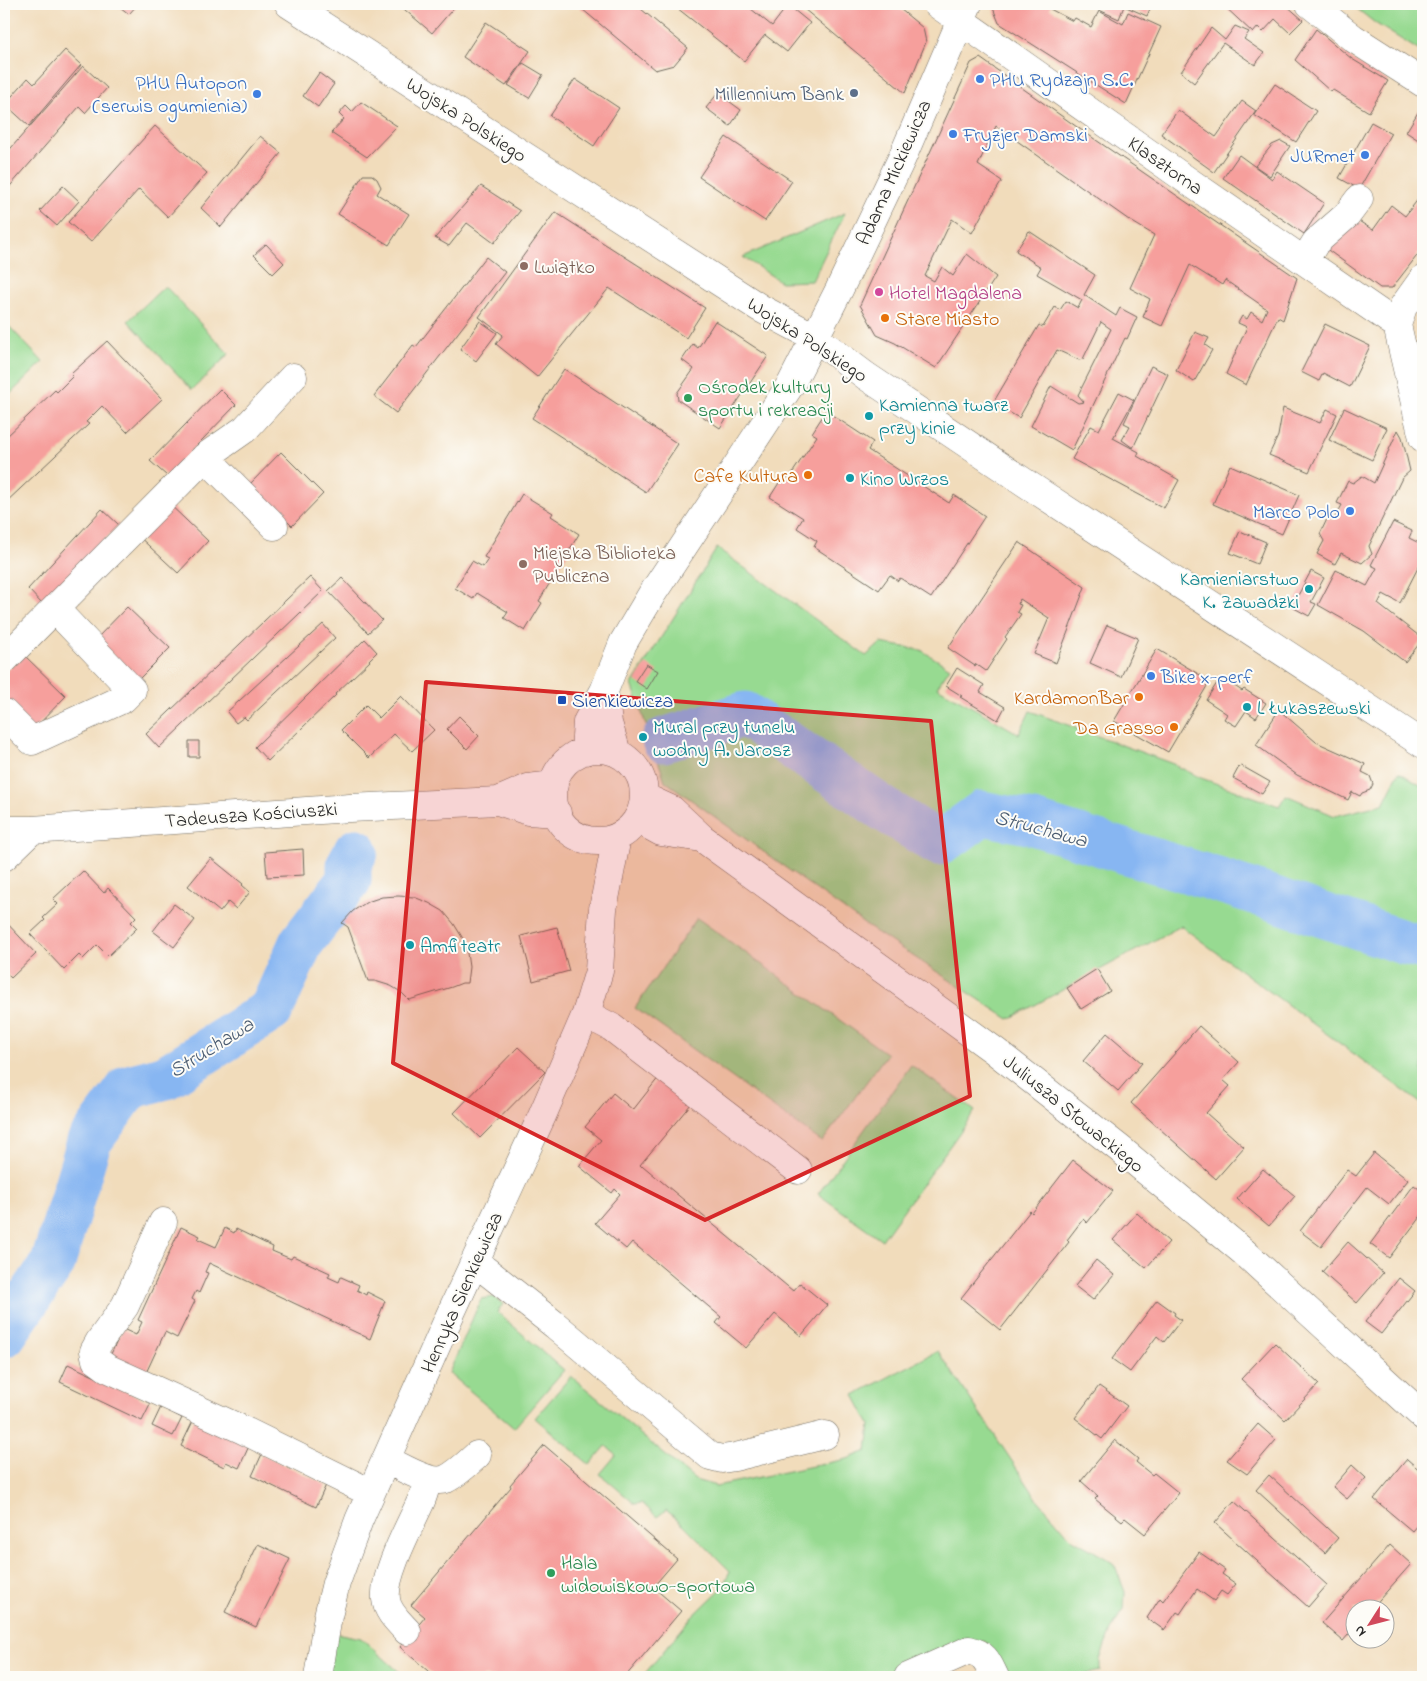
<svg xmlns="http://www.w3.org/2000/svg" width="1427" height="1681" font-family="'Indie Flower',sans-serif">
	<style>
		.green { fill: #97da91; stroke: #61825e }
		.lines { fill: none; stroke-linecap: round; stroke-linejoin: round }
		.river { stroke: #87b6f2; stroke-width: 45 }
		.building { fill: #f69f9c }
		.minor-casing { stroke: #70695d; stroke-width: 29 }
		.minor { stroke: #fff; stroke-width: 28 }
		.marked { fill: #d62828; fill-opacity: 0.2; stroke: #d62828; stroke-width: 4; stroke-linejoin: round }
		.shop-dot { fill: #3f7fe0; stroke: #fdfcf7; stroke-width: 2 }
		.service-dot { fill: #5c6f8a; stroke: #fdfcf7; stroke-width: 2 }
		.education-dot { fill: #8d6e63; stroke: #fdfcf7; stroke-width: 2 }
		.hotel-dot { fill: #d1479c; stroke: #fdfcf7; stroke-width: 2 }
		.food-dot { fill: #e8710a; stroke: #fdfcf7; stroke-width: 2 }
		.leisure-dot { fill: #2e9e5b; stroke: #fdfcf7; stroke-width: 2 }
		.culture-dot { fill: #0f9aa8; stroke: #fdfcf7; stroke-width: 2 }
		.transit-dot { fill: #1a4fb4; stroke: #fdfcf7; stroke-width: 2 }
		.labels { text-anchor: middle; stroke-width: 4; stroke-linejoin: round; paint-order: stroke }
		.shop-label { font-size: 20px; fill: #366cbe; stroke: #fdfcf7; text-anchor: start }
		.service-label { font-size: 20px; fill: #4e5e75; stroke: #fdfcf7; text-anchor: end }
		.street-label { font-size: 20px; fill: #2b2b2b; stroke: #fdfcf7 }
		.education-label { font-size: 20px; fill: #785e54; stroke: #fdfcf7; text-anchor: start }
		.hotel-label { font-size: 20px; fill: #b23c85; stroke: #fdfcf7; text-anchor: start }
		.food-label { font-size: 20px; fill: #c56008; stroke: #fdfcf7; text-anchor: end }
		.leisure-label { font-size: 20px; fill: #27864d; stroke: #fdfcf7; text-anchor: start }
		.culture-label { font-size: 20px; fill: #0d838f; stroke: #fdfcf7; text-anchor: start }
		.transit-label { font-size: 20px; fill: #164399; stroke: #fdfcf7; text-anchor: start }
		.water-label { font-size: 21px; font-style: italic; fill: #4b5c71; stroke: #fdfcf7 }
	</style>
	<rect width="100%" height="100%" fill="#fdfcf7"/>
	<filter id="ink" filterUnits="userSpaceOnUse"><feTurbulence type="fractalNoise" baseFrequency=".02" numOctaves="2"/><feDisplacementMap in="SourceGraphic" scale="10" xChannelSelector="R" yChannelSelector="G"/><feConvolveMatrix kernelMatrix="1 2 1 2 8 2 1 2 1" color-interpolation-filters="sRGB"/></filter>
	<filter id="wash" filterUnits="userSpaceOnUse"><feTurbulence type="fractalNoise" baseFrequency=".0096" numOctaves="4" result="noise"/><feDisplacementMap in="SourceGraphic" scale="20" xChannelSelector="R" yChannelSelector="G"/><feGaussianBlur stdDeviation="1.12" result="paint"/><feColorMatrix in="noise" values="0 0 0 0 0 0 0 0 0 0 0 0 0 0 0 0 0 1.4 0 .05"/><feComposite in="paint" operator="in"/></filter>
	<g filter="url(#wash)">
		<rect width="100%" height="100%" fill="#f1dcbb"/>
		<!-- green -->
		<path class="green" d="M1351,4H1423V53L1375,23Z
			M845,213L812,281L781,282L743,257Z
			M165,286L229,354L192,390L128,321Z
			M4,321L43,362L4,400Z
			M717,548L866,656L881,643L921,650L950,668L937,687L1019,734L1030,711L1173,764L1201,778L1279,806L1286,795L1335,816L1383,804L1399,772L1423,787V1105L1181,926L1009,1019L864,924L665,781L632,684Z
			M697,918L887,1054L822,1142L635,1008Z
			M911,1065L975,1111L882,1240L818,1194Z
			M494,1297L503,1304L497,1312L564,1370L514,1428L449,1373L481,1299Z
			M938,1351L1038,1500L1071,1538L1114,1563L1125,1592L1124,1609L1111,1630L1100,1659V1671L1076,1677H1009L984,1640L940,1653L888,1677H642L692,1617L722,1588L730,1571L683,1524L666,1510L657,1517L642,1503L635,1504L600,1474L616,1455L606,1446L590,1465L535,1418L571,1376L695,1480L716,1486L847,1459L867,1451L870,1425L854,1395Z
			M325,1631L361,1638L405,1677H325Z"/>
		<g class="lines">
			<!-- river -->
			<path class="river" d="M664,740L745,714L882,808L938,843L955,833L982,813L1033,823L1230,884L1403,942L1423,947
				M4,1335L53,1263L89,1142L129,1087L166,1077L271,1010L301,943L349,880V864L356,851"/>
		</g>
		<g id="blocks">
			<!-- building -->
			<path class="building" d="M116,4H138L129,14Z
				M398,4H457L432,33Z
				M576,4H635L688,48L674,65L655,70Z
				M672,4H745L772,26L788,5L810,23L787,52L765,35L744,61Z
				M798,4H894L923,28L926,42L905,93Z
				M995,4H1051L1050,9L1073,21L1075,18L1091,27L1099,11L1123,24L1128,12L1161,27L1126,104L999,23L993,8Z
				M1101,4H1152L1147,16L1124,6L1119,19L1099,10Z
				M1222,4H1285L1303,20L1290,33L1275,19L1263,32L1258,27L1253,33Z
				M486,22L530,51L506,86L463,57Z
				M1235,26L1249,32L1244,39L1264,53L1255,65L1223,43L1194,83L1181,72L1211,28L1225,40Z
				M1316,29L1352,59L1388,81L1369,112L1333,90L1330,91L1295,60Z
				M65,50L81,65L29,126L5,104L28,78L34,84Z
				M980,58L1077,127L1297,278L1283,320L1278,317L1246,385L1226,374L1247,327L1238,323L1242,316L1247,319L1251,312L1262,320L1267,309L1225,280L1222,285L1190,265L1162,326L1143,317L1150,299L1130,288L1154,235L1129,220L996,126L978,165L1002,181L987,205L972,233L952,219L925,276L934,281L942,267L953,276L967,254L996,277L936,368L895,343L877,335L860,305L971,63Z
				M523,63L543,75L529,98L508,85Z
				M83,66L107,88L85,113L79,107L4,193L9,198L4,204V156Z
				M319,73L334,84L318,107L303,96Z
				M575,79L619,108L594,146L550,116Z
				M1275,84L1316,111L1296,142L1254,115Z
				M718,93L741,110L730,126L706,108Z
				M1242,101L1256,111L1214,172L1161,134L1178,110L1216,137Z
				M361,102L397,126L367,157L331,133L344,119L339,114L346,106L352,112Z
				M1423,104V143L1406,132Z
				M1371,122L1391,133L1359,189L1339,178Z
				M155,126L207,173L168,217L139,189L91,242L68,222Z
				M260,136L281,153L221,227L201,208Z
				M726,137L792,181L765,221L699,177Z
				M1281,141L1290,146L1270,176L1255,166L1272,145Z
				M1239,155L1272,179L1277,171L1324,203L1304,234L1223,178Z
				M363,175H372L377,179L381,187L377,194L409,214L389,245L338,214Z
				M63,186L79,201L57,226L40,211Z
				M481,186L520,211L494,243L467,223L449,246L435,238Z
				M1423,193V248L1392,288H1380L1321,245L1354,218L1373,230L1391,205L1405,216Z
				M555,212L705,308L686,338L609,288L537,377L496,344L503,335L479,317Z
				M1029,231L1095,275L1084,295L1116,316L1120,308L1137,317L1127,339L1125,338L1072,450L1031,426L1051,386L1078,403L1084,402L1078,395L1111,329L1108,327L1101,322L1083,359L1079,360L1057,350L1019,418L993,403L1039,325L1043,327L1055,307L1060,310L1066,301L1078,308L1082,300L1037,274L1041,267L1016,251Z
				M266,244L284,263L273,274L254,255Z
				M486,257L505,272L396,413L374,396L413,345L416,347Z
				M480,321L497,333L476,361L460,349Z
				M715,321L768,356L720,428L678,400L677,393L694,369L682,360L693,344L698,348Z
				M1325,324L1370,346L1350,387L1323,373L1319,381L1301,372Z
				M1195,332L1209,338L1205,345L1212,350L1194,382L1176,370Z
				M107,341L162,399L127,432L102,406L86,422L89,424L4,504V439L55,390L57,392L73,376L71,374Z
				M1151,366L1168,374L1133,448L1122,440L1130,426L1124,423Z
				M564,369L678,444L646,492L532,418Z
				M220,389L236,405L167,476L150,461Z
				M1119,392L1134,400L1113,438L1139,452L1137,456L1179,480L1164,508L1072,459L1091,426L1099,430Z
				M1283,408L1320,423L1327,409L1337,414L1309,472L1269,455L1278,436Z
				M1344,408L1387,428L1372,460L1329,440Z
				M826,411L873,442L868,450L949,503L954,495L985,516L931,598L900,578L898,581L890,575L879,590L814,547L817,541L797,528L803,518L770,497L784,475L789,478L817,436L812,433Z
				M1398,430L1402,437L1410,471L1402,478L1369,546L1372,554L1362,563L1341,553L1335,564L1317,554L1324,541L1320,534L1328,517L1334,520L1342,505L1337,503L1348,481L1353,483L1362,476L1374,483Z
				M281,452L323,494L292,526L250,484Z
				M1230,465L1299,495L1282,534L1213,504Z
				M522,494L553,513L551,516L579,534L539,601L542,603L525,631L504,618L508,612L477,593L473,599L455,588L472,561L483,567L488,559L484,557Z
				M165,500L208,541L178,573L135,533Z
				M102,509L119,525L42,604L28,589Z
				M1393,522L1412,531L1409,538L1423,545V558L1400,603L1383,594L1378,604L1423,639L1405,662L1364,631L1318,605L1336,570L1367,586L1377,568L1371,565Z
				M1240,531L1266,542L1257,564L1230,553Z
				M1019,542L1085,587L1056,663L1034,654L1049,618L1020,599L1018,604L1021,605L1017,612L1021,614L1005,637L1007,639L986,671L976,664L975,666L948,648Z
				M1311,571L1324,578L1311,602L1316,604L1309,616L1294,608L1298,602L1295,601Z
				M310,577L323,591L159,748L146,734Z
				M342,578L382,620L368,633L328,591Z
				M127,607L170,648L138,680L96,639Z
				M323,624L335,638L247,720L244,717L236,723L227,712Z
				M1107,625L1138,638L1121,677L1090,663Z
				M365,639L377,652L369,660L370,661L335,694L336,695L268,761L255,747Z
				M1157,649L1210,681L1168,752L1114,721Z
				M23,654L66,696L33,730L4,702V674Z
				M646,664L658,671L647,689L635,681Z
				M957,668L984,685L980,692L1005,707L998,720L960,697L962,696L946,686Z
				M1221,677L1242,691L1244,689L1266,703L1256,718L1246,711L1236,726L1224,719L1227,714L1206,700Z
				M401,696L434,730L412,751L394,734L369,758L341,730L366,705L379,718Z
				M1279,710L1316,742L1365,764L1362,772L1370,776L1373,784L1370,790L1362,793L1360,796L1352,792L1348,800L1297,775L1256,745Z
				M459,716L479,736L467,749L447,729Z
				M189,741H199V757H189Z
				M1240,765L1270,782L1262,794L1233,778Z
				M303,849L304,875L267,877L265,852Z
				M211,858L243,884L242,885L250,892L236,909L228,902L220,912L188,886Z
				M83,871L104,893L108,888L136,917L131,922L137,928L108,956L97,945L83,959L79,955L64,970L30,934L45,920L43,918L58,904L53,899Z
				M398,896L414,897L429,903L443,911L454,924L462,937L467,953L469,967L467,983H462L452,987L409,1000L401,992L391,986L375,981H368L348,927L342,923L353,911L367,902L382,897Z
				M174,904L195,920L174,947L153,931Z
				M4,920L36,954L11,978L4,971Z
				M557,927L569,971L533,981L521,936Z
				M1097,969L1110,991L1081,1009L1067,988Z
				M1199,1026L1239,1062L1223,1080L1230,1086L1206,1113L1244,1147L1216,1179L1131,1103Z
				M1107,1033L1142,1063L1118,1091L1083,1061Z
				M518,1047L545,1072L480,1138L454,1113Z
				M659,1077L691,1104L640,1165L642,1167L643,1166L793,1291L800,1283L827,1305L801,1336L775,1314L746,1348L716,1323L721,1317L632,1242L626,1249L595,1223L620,1194L615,1189L612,1193L579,1166L601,1140L585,1127L613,1093L633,1110Z
				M1374,1153L1408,1180L1389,1204L1367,1187L1321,1247L1300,1231L1347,1170L1356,1176Z
				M1073,1160L1113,1191L1087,1223L1083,1219L1067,1240L1069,1242L1000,1330L961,1298L1030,1211L1032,1213Z
				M1263,1169L1295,1196L1269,1226L1237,1199Z
				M1414,1185L1423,1192V1213L1389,1258L1370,1244Z
				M1137,1213L1169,1242L1146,1268L1113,1240Z
				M181,1227L200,1236L198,1239L216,1247L225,1228L234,1233L236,1229L273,1247L272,1251L291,1259L293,1256L330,1273L328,1277L339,1282L341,1277L359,1285L357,1290L366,1295L367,1292L385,1301L370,1339L209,1263L205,1272L208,1273L199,1293L196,1291L192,1299L195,1301L177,1338L165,1332L145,1375L110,1356L123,1329L136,1335L142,1322L138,1320Z
				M1348,1242L1383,1273L1357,1303L1322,1272Z
				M1096,1260L1114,1275L1093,1300L1075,1286Z
				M1399,1278L1415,1291L1381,1334L1365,1322Z
				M1157,1300L1175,1313L1174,1315L1181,1320L1164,1342L1157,1336L1130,1372L1112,1359Z
				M1275,1343L1319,1384L1285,1420L1241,1379Z
				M68,1364L151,1403L142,1421L60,1382Z
				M1099,1386L1127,1406L1102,1439L1075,1418Z
				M161,1407L182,1418L173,1436L152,1426Z
				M194,1419L249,1446L239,1468L226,1462L224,1467L181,1446Z
				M1258,1424L1276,1440L1247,1474L1227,1460Z
				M1115,1440L1138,1459L1136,1462L1152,1475L1154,1473L1179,1493L1145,1534L1125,1518L1122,1521L1095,1499L1098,1496L1081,1481Z
				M544,1445L677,1559L653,1587L681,1611L625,1677H435L400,1647L425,1617L411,1605L511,1487L510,1485Z
				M262,1454L326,1485L316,1507L252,1476Z
				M1407,1459L1423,1473V1518L1412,1531L1374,1499Z
				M1352,1465L1366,1478L1347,1499L1333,1487Z
				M1269,1475L1338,1538L1325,1553L1256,1490Z
				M1234,1501L1327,1585L1308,1607L1215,1523Z
				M258,1544L290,1559L256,1627L225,1612Z
				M1390,1545L1411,1564L1372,1608H1354V1628L1343,1641L1322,1623Z
				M1199,1552L1225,1570L1222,1574L1236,1584L1227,1595L1221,1591L1214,1601L1197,1589L1180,1614L1177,1612L1164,1630L1147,1618L1160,1598L1163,1601Z
				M219,1673L245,1676V1677H218Z"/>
		</g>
	</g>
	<g filter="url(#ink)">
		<use href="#blocks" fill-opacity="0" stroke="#70695d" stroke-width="1"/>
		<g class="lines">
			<defs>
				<path id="minor" d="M289,4L760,308L814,337L866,376L1027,484L1423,744
					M937,4L1181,176L1397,325
					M1310,4L1353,38L1423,83
					M1304,261L1316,242L1347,215L1359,199
					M1423,279L1403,307L1397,325L1423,438
					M205,457L274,526
					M4,660L205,457L245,429L293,377
					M604,691L608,723L617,753
					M4,713L32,741L123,699L132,690L55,609
					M552 795a46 46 0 1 1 92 0a46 46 0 1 1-92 0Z
					M585,751L587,722L604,691L623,643L652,594L791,384L839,290L902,158L968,4
					M644,797L672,810L702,838L995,1051L1120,1149L1245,1253L1423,1416
					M498,801L528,788L554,785
					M637,819L661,832L702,838
					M4,830H32L350,808L498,801L528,811L557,813
					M4,857L32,830
					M586,1014L611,1027L798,1170
					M163,1222L125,1306L99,1342L94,1351L96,1360L107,1368L241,1429L371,1493
					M475,1262L555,1325L710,1456L722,1459L735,1457L825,1435
					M386,1459C399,1466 431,1485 446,1479C457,1474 468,1463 477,1455
					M407,1631C399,1622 387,1612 386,1599C383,1574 411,1524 421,1501C424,1494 426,1486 428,1479
					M318,1677L328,1616L336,1583L359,1520L450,1315L542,1116L586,1014L599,971L603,909L617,837
					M908,1677L969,1650C986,1654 988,1663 995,1677"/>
			</defs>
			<!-- minor casing -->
			<use href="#minor" class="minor-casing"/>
			<!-- minor -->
			<use href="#minor" class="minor"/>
		</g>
	</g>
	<!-- marked area -->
	<path class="marked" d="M426,682L931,721L970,1096L705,1220L393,1063Z"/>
	<!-- markers -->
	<g class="shop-dot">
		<circle cx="980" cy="79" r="5"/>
		<circle cx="257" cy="94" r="5"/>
		<circle cx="953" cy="134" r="5"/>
		<circle cx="1365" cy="155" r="5"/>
		<circle cx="1350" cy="511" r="5"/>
		<circle cx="1151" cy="676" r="5"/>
	</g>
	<circle class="service-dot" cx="854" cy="93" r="5"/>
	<g class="education-dot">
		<circle cx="524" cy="266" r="5"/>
		<circle cx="523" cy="564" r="5"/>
	</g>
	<circle class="hotel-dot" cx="879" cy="292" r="5"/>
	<g class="food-dot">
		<circle cx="885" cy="318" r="5"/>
		<circle cx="808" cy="475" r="5"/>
		<circle cx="1139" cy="697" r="5"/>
		<circle cx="1174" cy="727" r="5"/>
	</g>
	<g class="leisure-dot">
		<circle cx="688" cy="398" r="5"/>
		<circle cx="551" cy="1573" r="5"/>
	</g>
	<g class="culture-dot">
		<circle cx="869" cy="416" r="5"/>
		<circle cx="850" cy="478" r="5"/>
		<circle cx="1309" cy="589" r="5"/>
		<circle cx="1247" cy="707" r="5"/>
		<circle cx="643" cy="737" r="5"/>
		<circle cx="410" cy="945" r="5"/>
	</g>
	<rect class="transit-dot" x="557" y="695" width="10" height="10" rx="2.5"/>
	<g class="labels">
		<!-- shop labels -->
		<g class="shop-label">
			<text x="990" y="86">PHU Rydzajn S.C.</text>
			<text x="247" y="89" text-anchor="end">PHU Autopon<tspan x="247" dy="23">(serwis ogumienia)</tspan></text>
			<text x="963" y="141">Fryzjer Damski</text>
			<text x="1355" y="162" text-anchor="end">JURmet</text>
			<text x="1340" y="518" text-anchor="end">Marco Polo</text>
			<text x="1161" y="683">Bike x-perf</text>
		</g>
		<!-- service labels -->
		<g class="service-label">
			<text x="844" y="100">Millennium Bank</text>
		</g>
		<!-- street labels -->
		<g class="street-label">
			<text transform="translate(467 119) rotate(33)" y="7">Wojska Polskiego</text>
			<text transform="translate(1166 165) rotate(35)" y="7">Klasztorna</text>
			<text transform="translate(893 172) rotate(-66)" y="7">Adama Mickiewicza</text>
			<text transform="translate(808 339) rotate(33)" y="7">Wojska Polskiego</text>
			<text transform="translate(251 814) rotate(-4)" y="7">Tadeusza Kościuszki</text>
			<text transform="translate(1074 1113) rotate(39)" y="7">Juliusza Słowackiego</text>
			<text transform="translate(461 1292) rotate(-66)" y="7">Henryka Sienkiewicza</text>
		</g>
		<!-- education labels -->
		<g class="education-label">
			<text x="534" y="273">Lwiątko</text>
			<text x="533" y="559">Miejska Biblioteka<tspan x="533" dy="23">Publiczna</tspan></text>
		</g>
		<!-- hotel labels -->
		<g class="hotel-label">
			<text x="889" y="299">Hotel Magdalena</text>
		</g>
		<!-- food labels -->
		<g class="food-label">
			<text x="895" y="325" text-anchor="start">Stare Miasto</text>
			<text x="798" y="482">Cafe Kultura</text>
			<text x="1129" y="704">KardamonBar</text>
			<text x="1164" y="734">Da Grasso</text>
		</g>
		<!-- leisure labels -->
		<g class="leisure-label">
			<text x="698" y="393">Ośrodek kultury<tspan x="698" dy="23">sportu i rekreacji</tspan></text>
			<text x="561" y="1569">Hala<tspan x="561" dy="23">widowiskowo-sportowa</tspan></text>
		</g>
		<!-- culture labels -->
		<g class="culture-label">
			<text x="879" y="411">Kamienna twarz<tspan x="879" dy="23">przy kinie</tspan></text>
			<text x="860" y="485">Kino Wrzos</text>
			<text x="1299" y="585" text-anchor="end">Kamieniarstwo<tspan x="1299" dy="23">K. Zawadzki</tspan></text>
			<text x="1257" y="714">L Łukaszewski</text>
			<text x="653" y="733">Mural przy tunelu<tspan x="653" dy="23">wodny A. Jarosz</tspan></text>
			<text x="420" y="952">Amfiteatr</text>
		</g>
		<!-- transit labels -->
		<g class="transit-label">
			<text x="572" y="707">Sienkiewicza</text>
		</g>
		<!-- water labels -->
		<g class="water-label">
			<text transform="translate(1041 828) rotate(15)" y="7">Struchawa</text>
			<text transform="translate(211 1047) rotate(-32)" y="7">Struchawa</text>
		</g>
	</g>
	<!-- margin -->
	<rect width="1427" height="1681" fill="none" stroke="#fdfcf7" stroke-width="20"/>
	<!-- north arrow -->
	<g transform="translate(1370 1624) rotate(234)"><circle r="24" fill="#fdfcf7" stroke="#a9a8a5"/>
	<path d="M0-4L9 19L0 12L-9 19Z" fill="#d1495b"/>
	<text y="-8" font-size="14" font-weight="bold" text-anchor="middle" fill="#2b2b2b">N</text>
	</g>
</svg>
